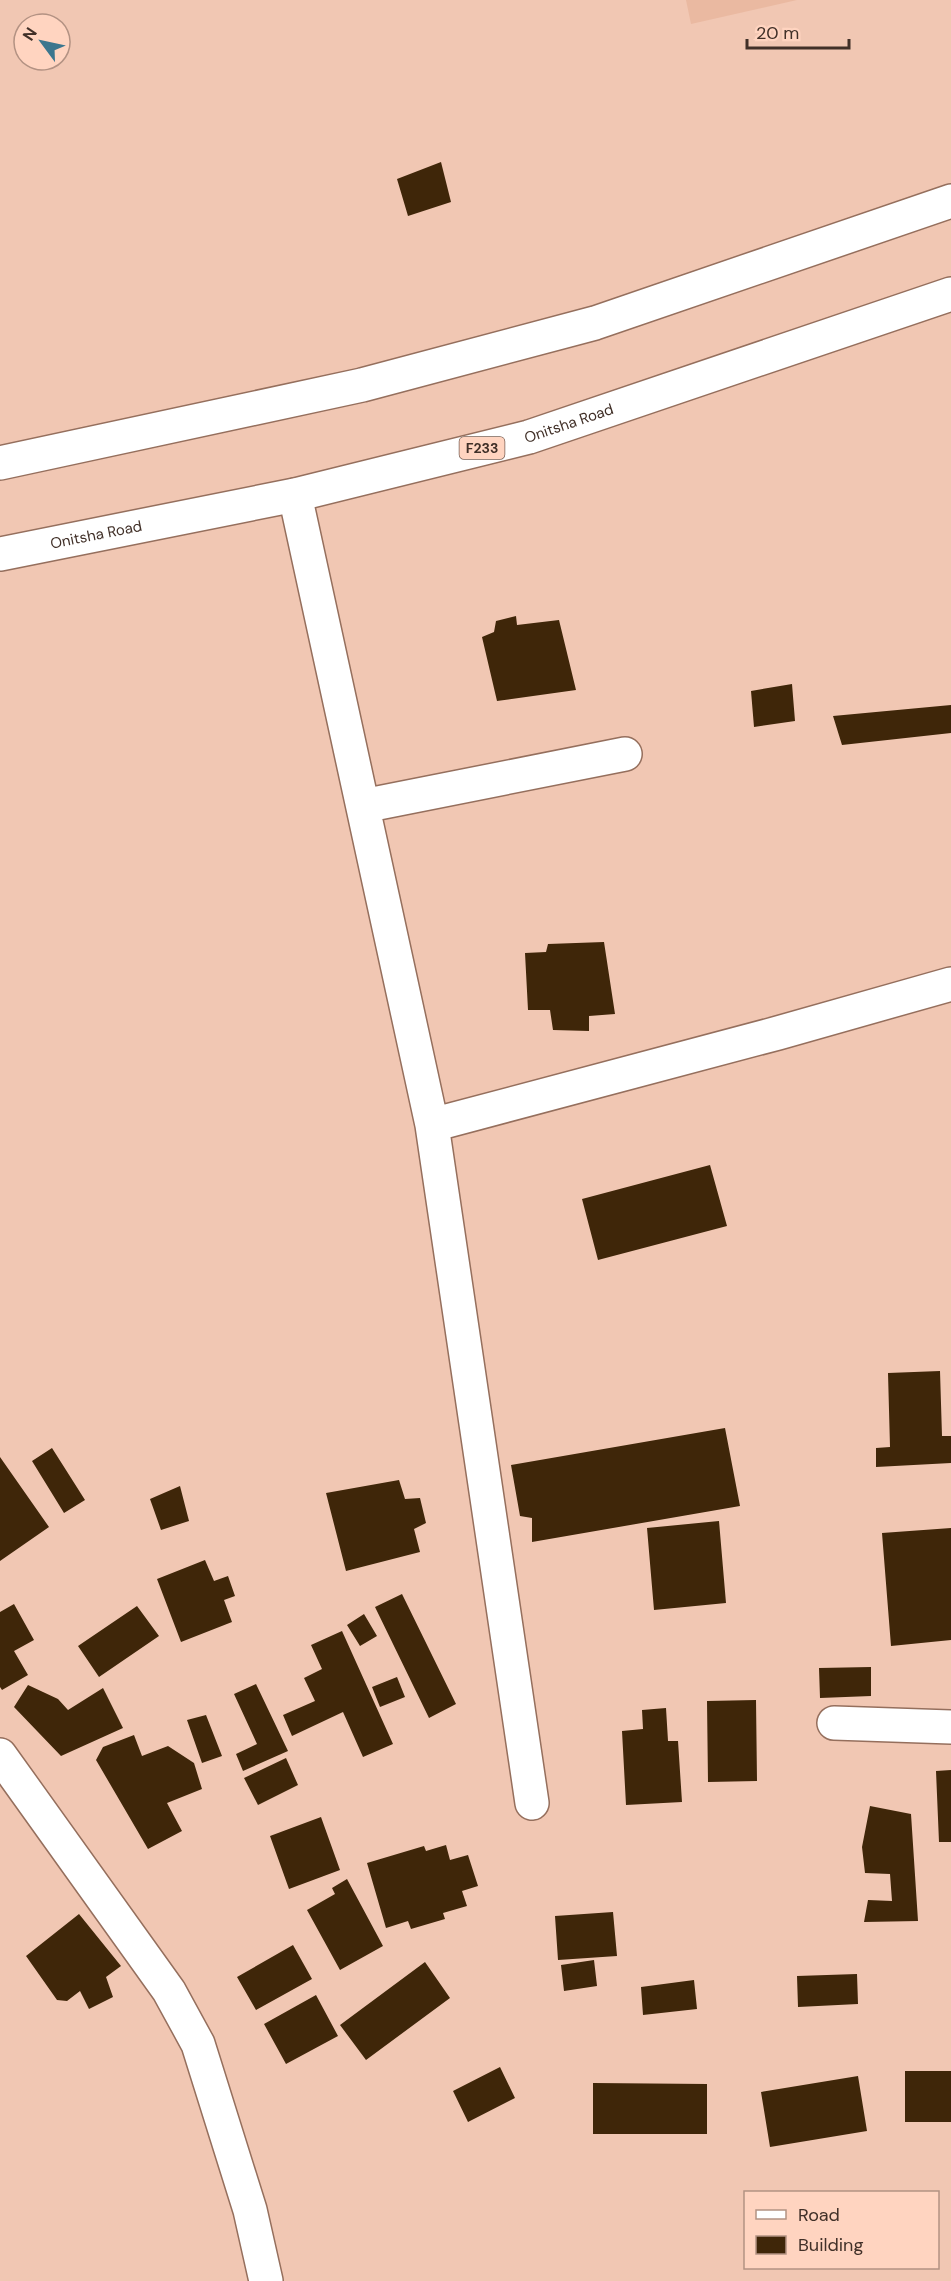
<svg xmlns="http://www.w3.org/2000/svg" width="951" height="2281" font-family="'DM Sans',sans-serif">
	<style>
		.built { fill: #eab9a1 }
		.building { fill: #3f2609 }
		.lines { fill: none; stroke-linecap: round; stroke-linejoin: round }
		.street-casing { stroke: #956f5d; stroke-width: 36 }
		.primary-casing { stroke: #956f5d; stroke-width: 36 }
		.street { stroke: #fff; stroke-width: 33 }
		.primary { stroke: #fff; stroke-width: 33 }
		.labels { text-anchor: middle; stroke-width: 6; stroke-linejoin: round; paint-order: stroke }
		.shield { fill: #ffd4c0; stroke: #7a6156; stroke-width: 1.5 }
		.shield-label { font-size: 14px; font-weight: bold; fill: #413028 }
		.street-label { font-size: 15px; fill: #413028; stroke: #ffd4c0 }
	</style>
	<rect width="100%" height="100%" fill="#f1c7b3"/>
	<!-- built -->
	<path class="built" d="M686,0H797L691,24Z"/>
	<!-- building -->
	<path class="building" d="M441,162L451,202L408,216L397,179Z
		M516,616L517,625L559,620L576,690L497,701L482,637L494,632L496,621Z
		M792,684L795,721L754,727L751,691Z
		M951,705V733L842,745L833,716Z
		M604,942L615,1014L589,1016V1031L553,1030L550,1010H528L525,953L546,952L548,944Z
		M710,1165L727,1226L598,1260L582,1199Z
		M940,1371L942,1436H951V1463L876,1467V1448L890,1447L888,1373Z
		M725,1428L740,1506L532,1542V1518L520,1516L511,1465Z
		M52,1448L85,1500L64,1513L32,1461Z
		M0,1457L49,1527L0,1561Z
		M399,1480L405,1499L420,1498L426,1523L414,1529L420,1552L346,1571L326,1493Z
		M180,1486L189,1521L161,1530L150,1499Z
		M719,1521L726,1603L654,1610L647,1528Z
		M951,1528V1640L891,1646L882,1533Z
		M205,1560L214,1581L228,1576L235,1596L224,1600L232,1622L181,1642L157,1579Z
		M402,1594L456,1704L429,1718L375,1607Z
		M14,1604L34,1640L14,1651L28,1675L2,1690L0,1687V1612Z
		M137,1606L159,1636L99,1677L78,1646Z
		M364,1614L377,1636L360,1646L347,1625Z
		M342,1631L393,1744L363,1757L343,1712L292,1736L283,1715L315,1701L304,1678L322,1669L311,1645Z
		M871,1667V1696L820,1698L819,1668Z
		M397,1677L405,1697L380,1707L372,1687Z
		M256,1684L288,1751L243,1771L236,1754L257,1744L234,1694Z
		M28,1685L58,1699L68,1710L103,1688L123,1728L61,1756L14,1707Z
		M756,1700L757,1781L708,1782L707,1701Z
		M666,1708L668,1741H678L682,1802L626,1805L622,1731L643,1729L642,1710Z
		M206,1715L222,1756L202,1763L187,1720Z
		M134,1735L142,1756L168,1746L194,1763L202,1789L167,1803L182,1831L148,1849L96,1760L103,1747Z
		M286,1758L298,1785L258,1805L244,1778Z
		M951,1770V1842H939L936,1771Z
		M870,1806L911,1814L918,1921L864,1922L868,1900L892,1901L890,1874L865,1873L862,1847Z
		M321,1817L340,1870L289,1889L270,1836Z
		M446,1845L450,1860L468,1855L478,1886L462,1891L467,1906L443,1913L445,1919L411,1929L408,1921L386,1928L367,1863L424,1846L426,1851Z
		M347,1879L383,1946L340,1970L307,1910L335,1894L332,1888Z
		M613,1912L617,1956L558,1960L555,1916Z
		M79,1914L121,1966L106,1977L113,1997L89,2009L80,1991L67,2001L57,2000L26,1956Z
		M293,1945L312,1979L256,2010L237,1977Z
		M594,1960L597,1986L564,1991L561,1965Z
		M425,1962L450,1998L366,2060L340,2025Z
		M857,1974L858,2004L798,2007L797,1976Z
		M694,1980L697,2009L643,2015L641,1987Z
		M316,1995L338,2036L286,2064L264,2024Z
		M500,2067L515,2098L468,2122L453,2091Z
		M905,2071H951V2122H905Z
		M858,2076L867,2131L770,2147L761,2092Z
		M593,2083L707,2084V2134H593Z"/>
	<g class="lines">
		<defs>
			<path id="street" d="M295,495L432,1125L532,1803
				M363,806L625,754
				M432,1125L778,1033L951,984
				M834,1723L951,1727
				M0,1755L169,1991L198,2044L250,2210L266,2281"/>
			<g id="primary">
				<path d="M0,463L362,385L595,323L951,201"/>
				<path id="s1" d="M0,554L295,495L529,437L951,294"/>
			</g>
		</defs>
		<!-- street casing -->
		<use href="#street" class="street-casing"/>
		<!-- primary casing -->
		<use href="#primary" class="primary-casing"/>
		<!-- street -->
		<use href="#street" class="street"/>
		<!-- primary -->
		<use href="#primary" class="primary"/>
	</g>
	<g class="labels">
		<!-- shield labels -->
		<rect class="shield" x="459.5" y="437" width="45" height="22" rx="4.5"/>
		<g class="shield-label">
			<text x="482" y="453">F233</text>
		</g>
		<!-- street labels -->
		<g class="street-label">
			<text dy="5" stroke="none"><textPath href="#s1" startOffset="584">Onitsha Road</textPath></text>
			<text dy="5" stroke="none"><textPath href="#s1" startOffset="98">Onitsha Road</textPath></text>
		</g>
	</g>
	<!-- legend -->
	<rect x="744" y="2191" width="195" height="78" fill="#ffd4c0" stroke="#b39283" stroke-width="1.5"/>
	<rect x="756" y="2210" width="30" height="9" fill="#ffffff" stroke="#b39283" stroke-width="1.5"/>
	<text x="798" y="2221" font-size="18" fill="#413028">Road</text>
	<rect x="756" y="2236" width="30" height="18" fill="#3f2609" stroke="#b39283" stroke-width="1.5"/>
	<text x="798" y="2251" font-size="18" fill="#413028">Building</text>
	<!-- north arrow -->
	<g transform="translate(42 42) rotate(303)"><circle r="28" fill="#ffd4c0" stroke="#b39283" stroke-width="1.5"/>
	<path d="M0-4.5L10 22L0 15L-10 22Z" fill="#3b768e"/>
	<text y="-9" font-size="16" font-weight="bold" text-anchor="middle" fill="#413028">N</text>
	</g>
	<!-- scale -->
	<path d="M747 39v9h102v-9" fill="none" stroke="#413028" stroke-width="3"/>
	<text x="756" y="39" font-size="18" fill="#413028" stroke="#ffd4c0" stroke-width="4.5" paint-order="stroke">20 m</text>
</svg>
